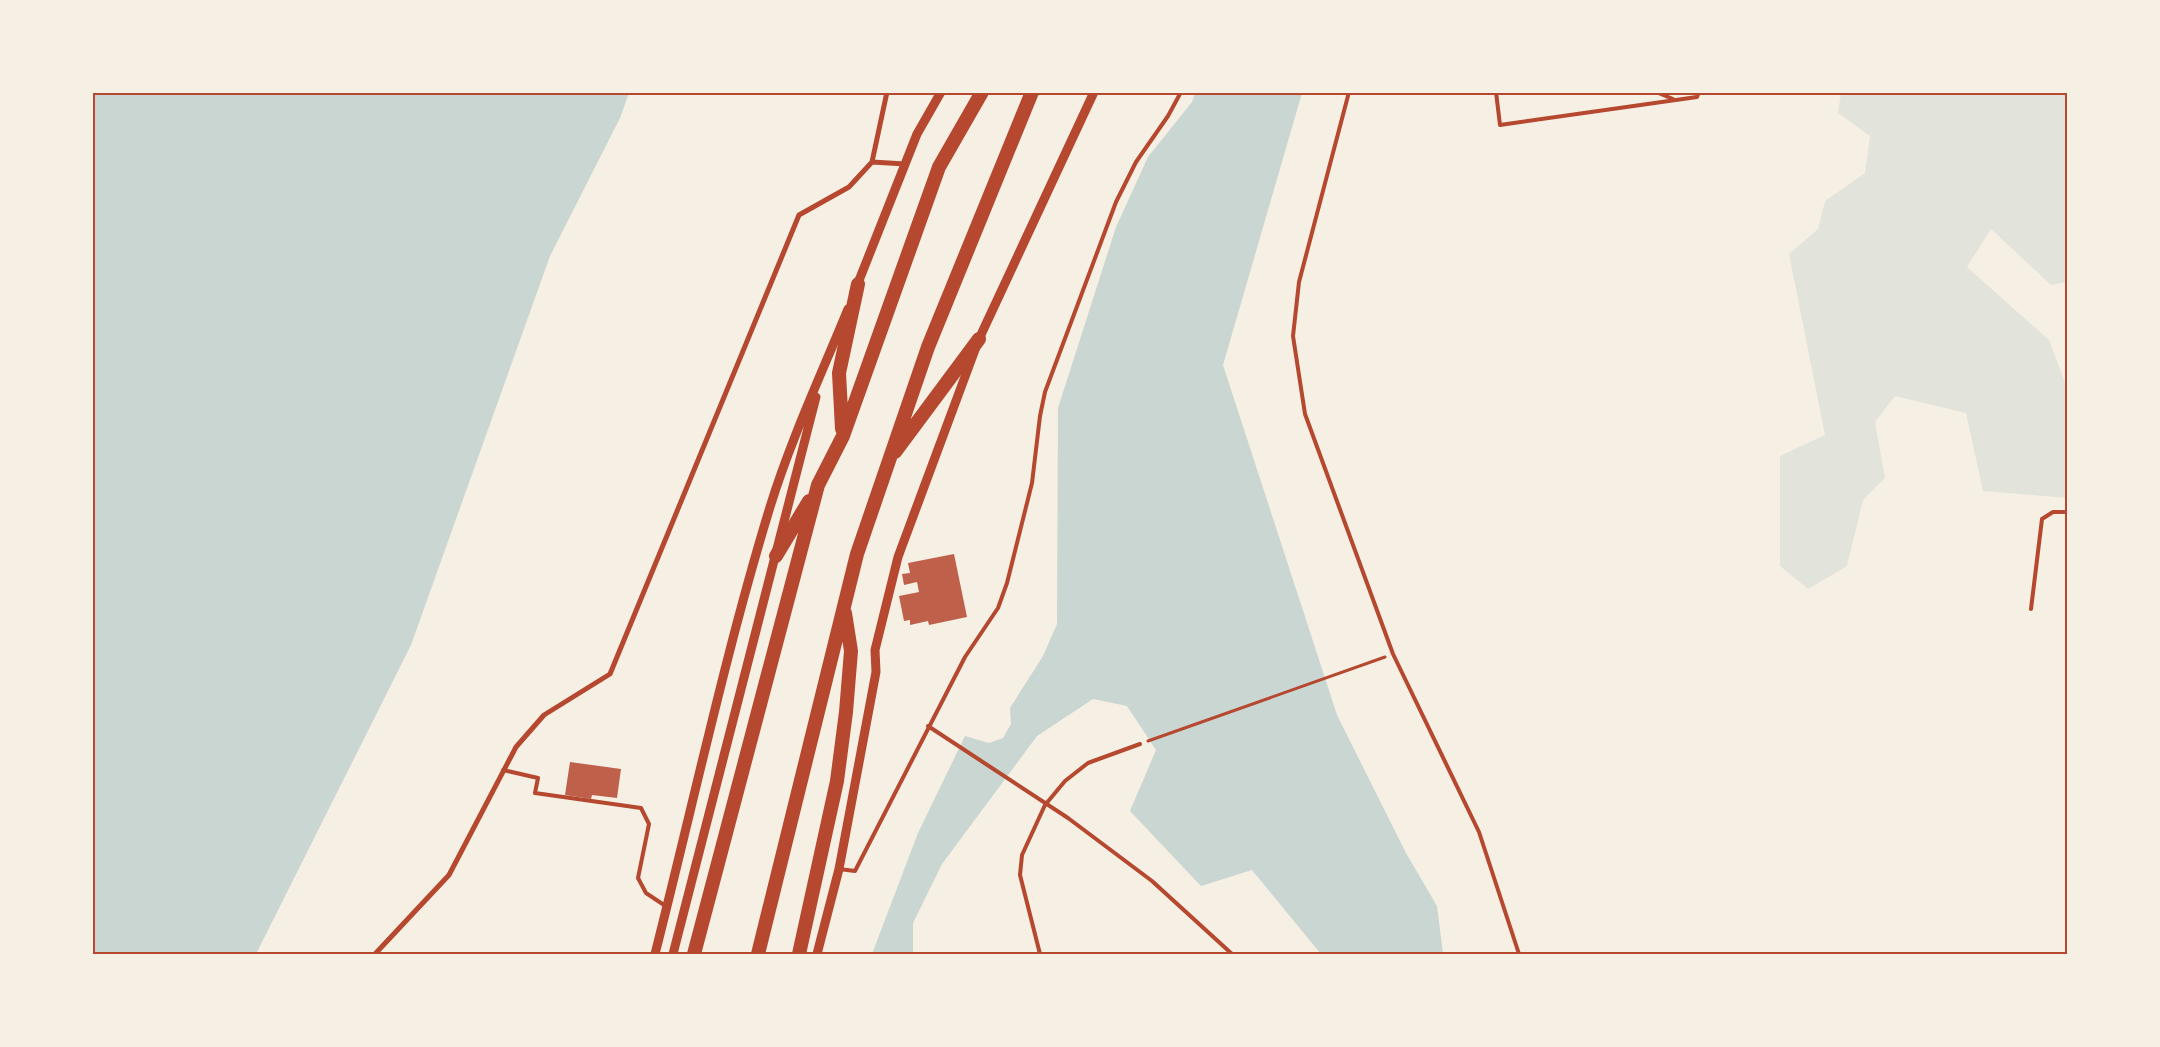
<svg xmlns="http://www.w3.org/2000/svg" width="2160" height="1047" font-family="'PT Sans Narrow',sans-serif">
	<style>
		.green { fill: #e2e4dc }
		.water { fill: #c9d6d2 }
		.building { fill: #bf614a }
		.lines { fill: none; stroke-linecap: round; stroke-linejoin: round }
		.path { stroke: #b5482f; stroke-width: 3 }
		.service { stroke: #b5482f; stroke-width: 4 }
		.minor { stroke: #b5482f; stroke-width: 5 }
		.tertiary { stroke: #b5482f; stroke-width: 9 }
		.trunk { stroke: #b5482f; stroke-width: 14 }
		.neatline { fill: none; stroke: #b5482f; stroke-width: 2 }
	</style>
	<rect width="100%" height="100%" fill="#f6efe4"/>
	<!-- green -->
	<path class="green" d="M1841,93H2067V282L2051,285L1991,229L1967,267L2049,340L2067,388V498L1983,491L1966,413L1895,396L1875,422L1885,478L1863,500L1847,566L1808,589L1780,566V456L1825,435L1789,254L1818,229L1825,201L1865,173L1870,136L1838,113Z"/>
	<!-- water -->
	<path class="water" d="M93,92L629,93L620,118L550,256L411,645L256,954H93Z
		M1195,93H1302L1223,365L1337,715L1406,853L1437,906L1443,954H1321L1252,870L1201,886L1130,811L1156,750L1127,706L1093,699L1037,736L942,864L913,923V954H872L918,833L965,736L989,743L1003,738L1011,724L1010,708L1043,656L1057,624L1058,408L1116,227L1148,157L1192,102Z"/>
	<!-- building -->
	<path class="building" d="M954,554L967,617L929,625L928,621L910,625V620L904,621L899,596L919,592L917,582L904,585L902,574L910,573L908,563Z
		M570,762L621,769L617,798L592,795L591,799L565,795Z"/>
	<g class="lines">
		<!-- path -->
		<path class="path" d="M1148,741L1385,657"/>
		<!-- service -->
		<path class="service" d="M1349,92L1299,282L1293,336L1305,414L1393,654L1479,832L1519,954
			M1496,92L1500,125L1697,97L1699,92
			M1656,92L1673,99
			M2031,609L2042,519L2053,512H2068
			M928,726L1068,818L1152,881L1232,954
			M503,770L538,778L535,793L641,808L649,824L638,878L646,893L667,907
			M839,869L855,871L965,657L998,608L1007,583L1032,483L1040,416L1045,392L1116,202L1136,162L1168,116L1181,92
			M1040,954L1020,875L1022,855L1045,805L1065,781L1088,763L1140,744"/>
		<!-- minor -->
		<path class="minor" d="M872,162L905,164
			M375,954L449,875L516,747L544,715L610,674L799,215L849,187L872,162L887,92"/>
		<!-- tertiary -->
		<path class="tertiary" d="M856,288L917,134L941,92
			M655,954C693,805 725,654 770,507C791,439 821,375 848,309
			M673,954L816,397
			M817,954L839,869L876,672L875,650L898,557L979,339L1094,92"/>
		<!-- trunk -->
		<path class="trunk" d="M842,429L839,373L858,284
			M895,452L979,339
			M776,556L809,501
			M694,954L818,485L843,436L939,167L982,92
			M758,954L857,554L928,347L1032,92
			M799,954L837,781L846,712L851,651L845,613"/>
	</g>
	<!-- border -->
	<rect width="2160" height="1047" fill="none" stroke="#f6efe4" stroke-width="188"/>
	<rect x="94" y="94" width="1972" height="859" class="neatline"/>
</svg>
